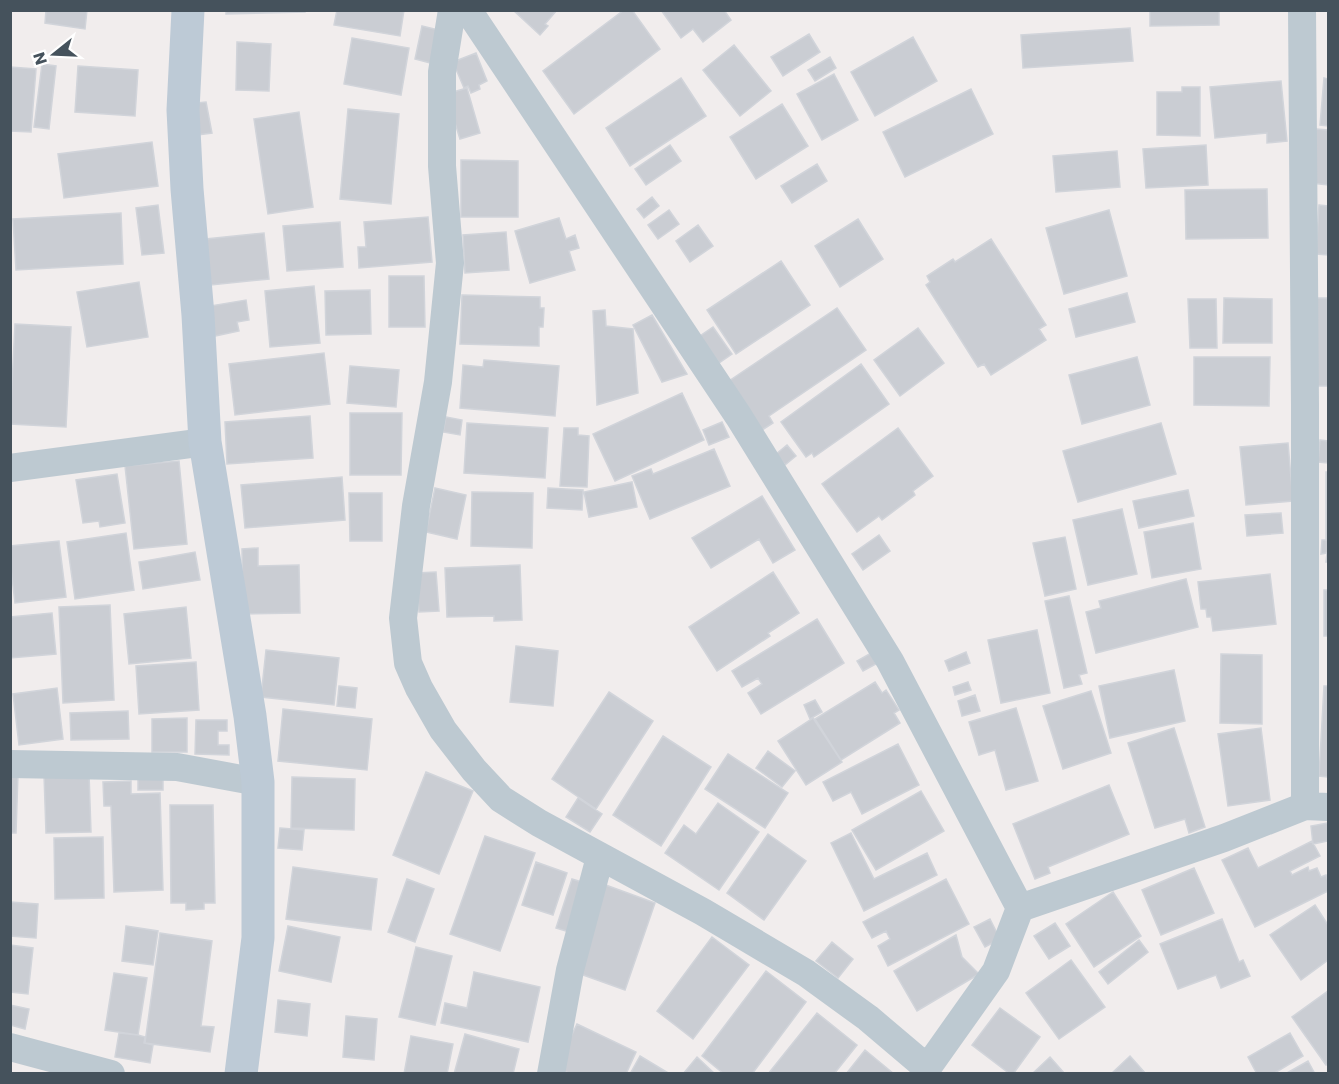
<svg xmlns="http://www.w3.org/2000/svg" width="1339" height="1084" font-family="Poppins,sans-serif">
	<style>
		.building { fill: #cacdd3; stroke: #d1d4da; stroke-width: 1.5 }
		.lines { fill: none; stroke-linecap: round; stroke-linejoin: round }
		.street { stroke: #bdc9d1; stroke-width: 28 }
		.secondary { stroke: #bdcad6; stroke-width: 33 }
	</style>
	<rect width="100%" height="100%" fill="#f1eded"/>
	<!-- building -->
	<path class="building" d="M46,10H87L85,29L45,23Z
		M226,10H305V12L226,14Z
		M337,10H404L400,36L334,25Z
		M513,10H557L545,24L548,26L540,35Z
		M624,10H632L660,49L574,114L543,71Z
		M661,10H724L731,20L703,42L693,29L681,38Z
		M1150,10H1219V25L1150,26Z
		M422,26L447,32L438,65L415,59Z
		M1130,28L1133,61L1023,68L1021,35Z
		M809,34L820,52L783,76L771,57Z
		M913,37L937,81L875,116L851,72Z
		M352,38L409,48L401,95L344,84Z
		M237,42L271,44L269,91L236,90Z
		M734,45L771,91L740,116L703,70Z
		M476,53L487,81L479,85L480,89L471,93L468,86L464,88L453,62Z
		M830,57L836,68L815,81L808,70Z
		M42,64L56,66L49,129L34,127Z
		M78,66L138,70L135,116L75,112Z
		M10,67L36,69L31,132L10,131Z
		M834,74L858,120L822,140L797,94Z
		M681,78L706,116L630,166L606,128Z
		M1324,78L1328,79V126L1320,125Z
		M1281,81L1287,141L1267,143V133L1215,138L1210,87Z
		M1182,87H1200V136L1157,135V92H1182Z
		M467,88L480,133L460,139L446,94Z
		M971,89L993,134L905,177L883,132Z
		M206,102L212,133L190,136L186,104Z
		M782,104L808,146L756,179L730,137Z
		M348,109L399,114L391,204L340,199Z
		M299,112L313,207L268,214L254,119Z
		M1316,129L1328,130V185L1311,183Z
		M152,142L158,186L64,198L58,154Z
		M670,145L681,161L646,185L635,169Z
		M1206,145L1208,185L1146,188L1143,149Z
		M1117,151L1120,187L1056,192L1053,156Z
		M461,160L518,161V217H461Z
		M817,164L827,181L792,203L781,186Z
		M1267,189L1268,238L1186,239L1185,190Z
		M652,197L659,206L644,218L637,209Z
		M158,205L164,253L142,255L136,208Z
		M1319,205L1328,206V255L1316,254Z
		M669,210L679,224L658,239L648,225Z
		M1109,210L1127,276L1064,294L1046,228Z
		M121,213L123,264L16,270L13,219Z
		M428,217L432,262L359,268L358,247H366L364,222Z
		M559,218L566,239L575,235L579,248L569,251L575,270L530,283L515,231Z
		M858,219L883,259L840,287L815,246Z
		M340,222L343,267L287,271L283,226Z
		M698,225L713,246L690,262L676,241Z
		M506,232L509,270L465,273L463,235Z
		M264,233L269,279L211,285L206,239Z
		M991,239L1046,325L1039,329L1046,340L991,375L984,364L978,367L926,285L930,282L927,276L953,259L955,262Z
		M781,261L810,305L736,354L707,310Z
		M389,276H424L425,327H389Z
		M139,282L148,337L87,347L77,292Z
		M314,286L320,343L270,347L265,291Z
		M370,290L371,334L326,335L325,291Z
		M1127,293L1135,322L1076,337L1069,309Z
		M462,295L540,297V308H544L543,327H539V346L460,344Z
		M1224,298L1272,299V343H1223Z
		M1316,298H1328V386H1317Z
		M1188,299H1216L1217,348H1190Z
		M246,300L249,320L237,322L239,331L215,336L210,306Z
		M837,308L866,350L769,416L773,423L762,430L729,381Z
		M605,310L606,326L633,329L638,393L597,405L593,311Z
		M652,315L687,374L662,382L633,325Z
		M15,324L71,327L66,427L10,424Z
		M713,327L732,354L719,363L700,336Z
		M918,328L944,363L900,396L874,360Z
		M324,353L330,404L235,415L229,364Z
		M1137,357L1150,405L1082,424L1069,375Z
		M1194,357H1270L1269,406L1194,405Z
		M484,360L559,366L555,416L460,408L463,365L483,367Z
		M861,364L889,404L814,457L812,453L806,457L781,422Z
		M350,366L399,370L396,407L347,403Z
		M682,393L704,440L615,481L593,434Z
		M350,413H402L401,475H350Z
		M310,416L313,458L227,464L225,422Z
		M446,417L462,420L460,435L443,432Z
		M722,422L729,437L709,445L703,430Z
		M467,423L548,428L545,478L464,473Z
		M1161,423L1176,474L1078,502L1063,451Z
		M564,428H578V435L589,436L587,487L560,486Z
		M898,428L933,476L913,491L915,495L882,520L879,516L857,532L822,484Z
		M1320,440L1328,441V463L1318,462Z
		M1288,443L1293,501L1246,505L1240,447Z
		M787,445L796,456L785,465L776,454Z
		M714,449L730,486L650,519L632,476L651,469L653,474Z
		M179,461L187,544L134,549L125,466Z
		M1326,472H1328V562H1326L1327,553L1321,554L1322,540H1326Z
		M117,474L125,523L100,527L99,521L83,523L76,480Z
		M342,477L345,520L245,528L241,485Z
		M632,482L637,507L589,517L584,492Z
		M435,488L466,495L457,539L426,532Z
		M548,488L583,490L582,510L547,508Z
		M1188,490L1194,516L1139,528L1133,501Z
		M472,492L533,493L532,548L471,546Z
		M349,493H382V541H350Z
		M762,496L795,550L773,563L759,539L711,568L692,538Z
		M1122,509L1137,574L1088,585L1073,520Z
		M1281,513L1283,533L1247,536L1245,515Z
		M1193,523L1201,569L1152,578L1144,532Z
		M126,533L134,590L75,599L67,542Z
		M879,535L890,551L863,570L852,554Z
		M1065,537L1076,589L1045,596L1033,543Z
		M59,541L66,597L15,603L10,560V546Z
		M258,548V566L299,565L300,613L243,614L242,549Z
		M195,552L200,580L143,589L139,562Z
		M520,565L522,620L494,621V616L447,617L445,568Z
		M436,572L439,611L419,612L416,573Z
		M773,572L799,613L768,633L770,636L717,671L689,627Z
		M1270,574L1276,624L1213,631L1211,617H1207L1206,609H1201L1198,582Z
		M1186,579L1198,627L1096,653L1086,612L1101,608L1099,601Z
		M1324,590H1328V636H1324Z
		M1069,596L1087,673L1079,675L1082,684L1064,688L1045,601Z
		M110,605L114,700L63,703L59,607Z
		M186,607L191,658L129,664L124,614Z
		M52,613L56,654L10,658V617Z
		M817,619L844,663L761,714L748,693L762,684L758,678L742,687L732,671Z
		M1037,630L1050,693L1001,703L988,640Z
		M516,646L558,651L553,706L510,702Z
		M266,650L339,658L334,705L261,697Z
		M966,652L970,663L949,671L945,661Z
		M871,653L876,664L863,671L857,661Z
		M1221,654L1262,655V724L1220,723Z
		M196,662L199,710L139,714L136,666Z
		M1174,670L1185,721L1110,738L1099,686Z
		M875,682L882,693L886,690L899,710L894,713L900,723L841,760L815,719Z
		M968,682L971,690L955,695L953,687Z
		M339,686L357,688L355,708L337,706Z
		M1324,686H1328V787V777L1319,776Z
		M57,688L63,739L19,745L13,694Z
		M1091,691L1111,753L1063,769L1043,706Z
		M609,692L653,721L596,809L552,779Z
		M975,695L980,711L962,716L958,701Z
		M815,700L822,712L810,719L804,705Z
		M1016,708L1038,781L1006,790L995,750L979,755L969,722Z
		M283,709L372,719L367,770L278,761Z
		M128,711L129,739L71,740L70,713Z
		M187,718V752H152V719Z
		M813,718L842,762L806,785L778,741Z
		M196,720H227V731H218V745H229V755L195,754Z
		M1174,728L1205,827L1189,833L1185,819L1155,828L1128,743Z
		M1261,728L1270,800L1228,806L1218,734Z
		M663,736L711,767L661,846L613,815Z
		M898,744L919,785L862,814L851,792L833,801L823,782Z
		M768,751L795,771L782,787L756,768Z
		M728,754L788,793L765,828L705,789Z
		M426,772L473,791L439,874L393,855Z
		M89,773L91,832L46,833L44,775Z
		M10,774H18L16,833H10Z
		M138,774H163V790H138Z
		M292,777L355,779L354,830L291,828Z
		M131,781V794L160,793L163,890L114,892L111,806H104L103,782Z
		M1109,785L1129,834L1048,867L1050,873L1035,879L1013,824Z
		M921,791L944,831L876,870L852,830Z
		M578,798L602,814L590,832L566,817Z
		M718,803L759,832L719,890L665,853L684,825L696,834Z
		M170,805H213L215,903H204V909L186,910V903H171Z
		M1328,823V841L1313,844L1311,826Z
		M280,828L304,830L302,850L278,848Z
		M851,833L874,879L927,853L937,875L864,911L831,843Z
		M768,834L806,861L764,920L727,893Z
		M485,836L535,853L500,951L450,934Z
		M103,837L104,898L55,899L54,838Z
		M1312,841L1320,856L1290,871L1292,875L1308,867L1309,871L1317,868L1321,877L1326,875L1328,881V891L1255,927L1222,860L1248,848L1258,868Z
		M536,862L567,873L553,915L522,905Z
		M293,867L377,879L371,930L286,919Z
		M1194,868L1214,913L1161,935L1142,890Z
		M407,879L434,889L415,942L388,932Z
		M572,879L592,885L576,934L556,928Z
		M946,879L969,924L888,966L878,946L890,939L886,931L872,938L863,922Z
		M603,884L655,903L625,990L572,971Z
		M1113,892L1141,936L1094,967L1066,924Z
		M10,902L38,904L36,938L10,936Z
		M1315,905L1328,925V960L1301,980L1270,935Z
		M990,919L1000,939L985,947L974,927Z
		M1222,919L1239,962L1243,960L1250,976L1221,988L1216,975L1178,989L1160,944Z
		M1055,923L1070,946L1049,959L1034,936Z
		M126,926L158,931L153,965L122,961Z
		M288,926L340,937L331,982L279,971Z
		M160,933L212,941L201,1026L214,1027L210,1052L145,1043Z
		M956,935L962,957L979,974L917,1011L894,971Z
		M712,937L749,965L693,1039L657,1011Z
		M1139,940L1148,952L1108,984L1099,972Z
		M832,942L853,959L838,978L816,961Z
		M10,945L33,948L28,994L10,992Z
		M416,947L452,956L435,1025L399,1017Z
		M1071,960L1105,1007L1059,1039L1026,993Z
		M766,971L806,1002L752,1074H724L702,1056Z
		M474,972L540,987L528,1042L441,1023L445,1003L467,1008Z
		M114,973L147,978L138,1035L105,1030Z
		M1328,991V1064L1326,1065L1292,1017Z
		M278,1000L310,1004L307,1036L275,1032Z
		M10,1005L29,1009L25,1029L10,1025Z
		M1000,1008L1040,1037L1013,1074H1010L972,1045Z
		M817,1013L857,1045L834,1074H768Z
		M346,1016L377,1019L374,1060L343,1057Z
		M577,1024L636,1052L626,1074H570L557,1067Z
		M119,1033L138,1035L145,1037L144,1043L153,1045L150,1063L115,1057Z
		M1290,1033L1303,1056L1273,1074H1257L1248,1057Z
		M465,1034L519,1049L513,1074H454Z
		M411,1036L453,1044L447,1074H404Z
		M865,1050L894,1074H846Z
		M640,1056L670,1074H630Z
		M1130,1056L1146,1074H1111Z
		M697,1057L715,1074H683Z
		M1050,1057L1065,1074H1032Z
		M1308,1061L1315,1074H1285Z"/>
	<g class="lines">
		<!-- street -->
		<path class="street" d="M452,10L442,72V166L450,263L438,382L416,506L403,618L408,663L419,688L443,730L474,770L501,799L539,823L703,912L806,973L868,1018L927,1068
			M468,10L739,417L890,661L1020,908
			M1302,10L1305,405V806
			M10,468L205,442
			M10,764L177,767L258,782
			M10,1047L111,1074
			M551,1074L570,970L600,857
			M923,1074L996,971L1020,908L1224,838L1305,806L1328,807"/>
		<!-- secondary -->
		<path class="secondary" d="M188,10L183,110L187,189L198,315L205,442L250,716L258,782V938L241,1074"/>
	</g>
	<!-- border -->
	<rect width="1339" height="1084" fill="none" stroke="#45525c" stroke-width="24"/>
	<!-- north arrow -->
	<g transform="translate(54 54) rotate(252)" stroke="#ffffff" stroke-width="4.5" paint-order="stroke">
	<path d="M0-4.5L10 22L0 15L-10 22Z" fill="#45525c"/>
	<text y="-9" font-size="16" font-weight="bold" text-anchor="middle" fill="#45525c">N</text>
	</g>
</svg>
